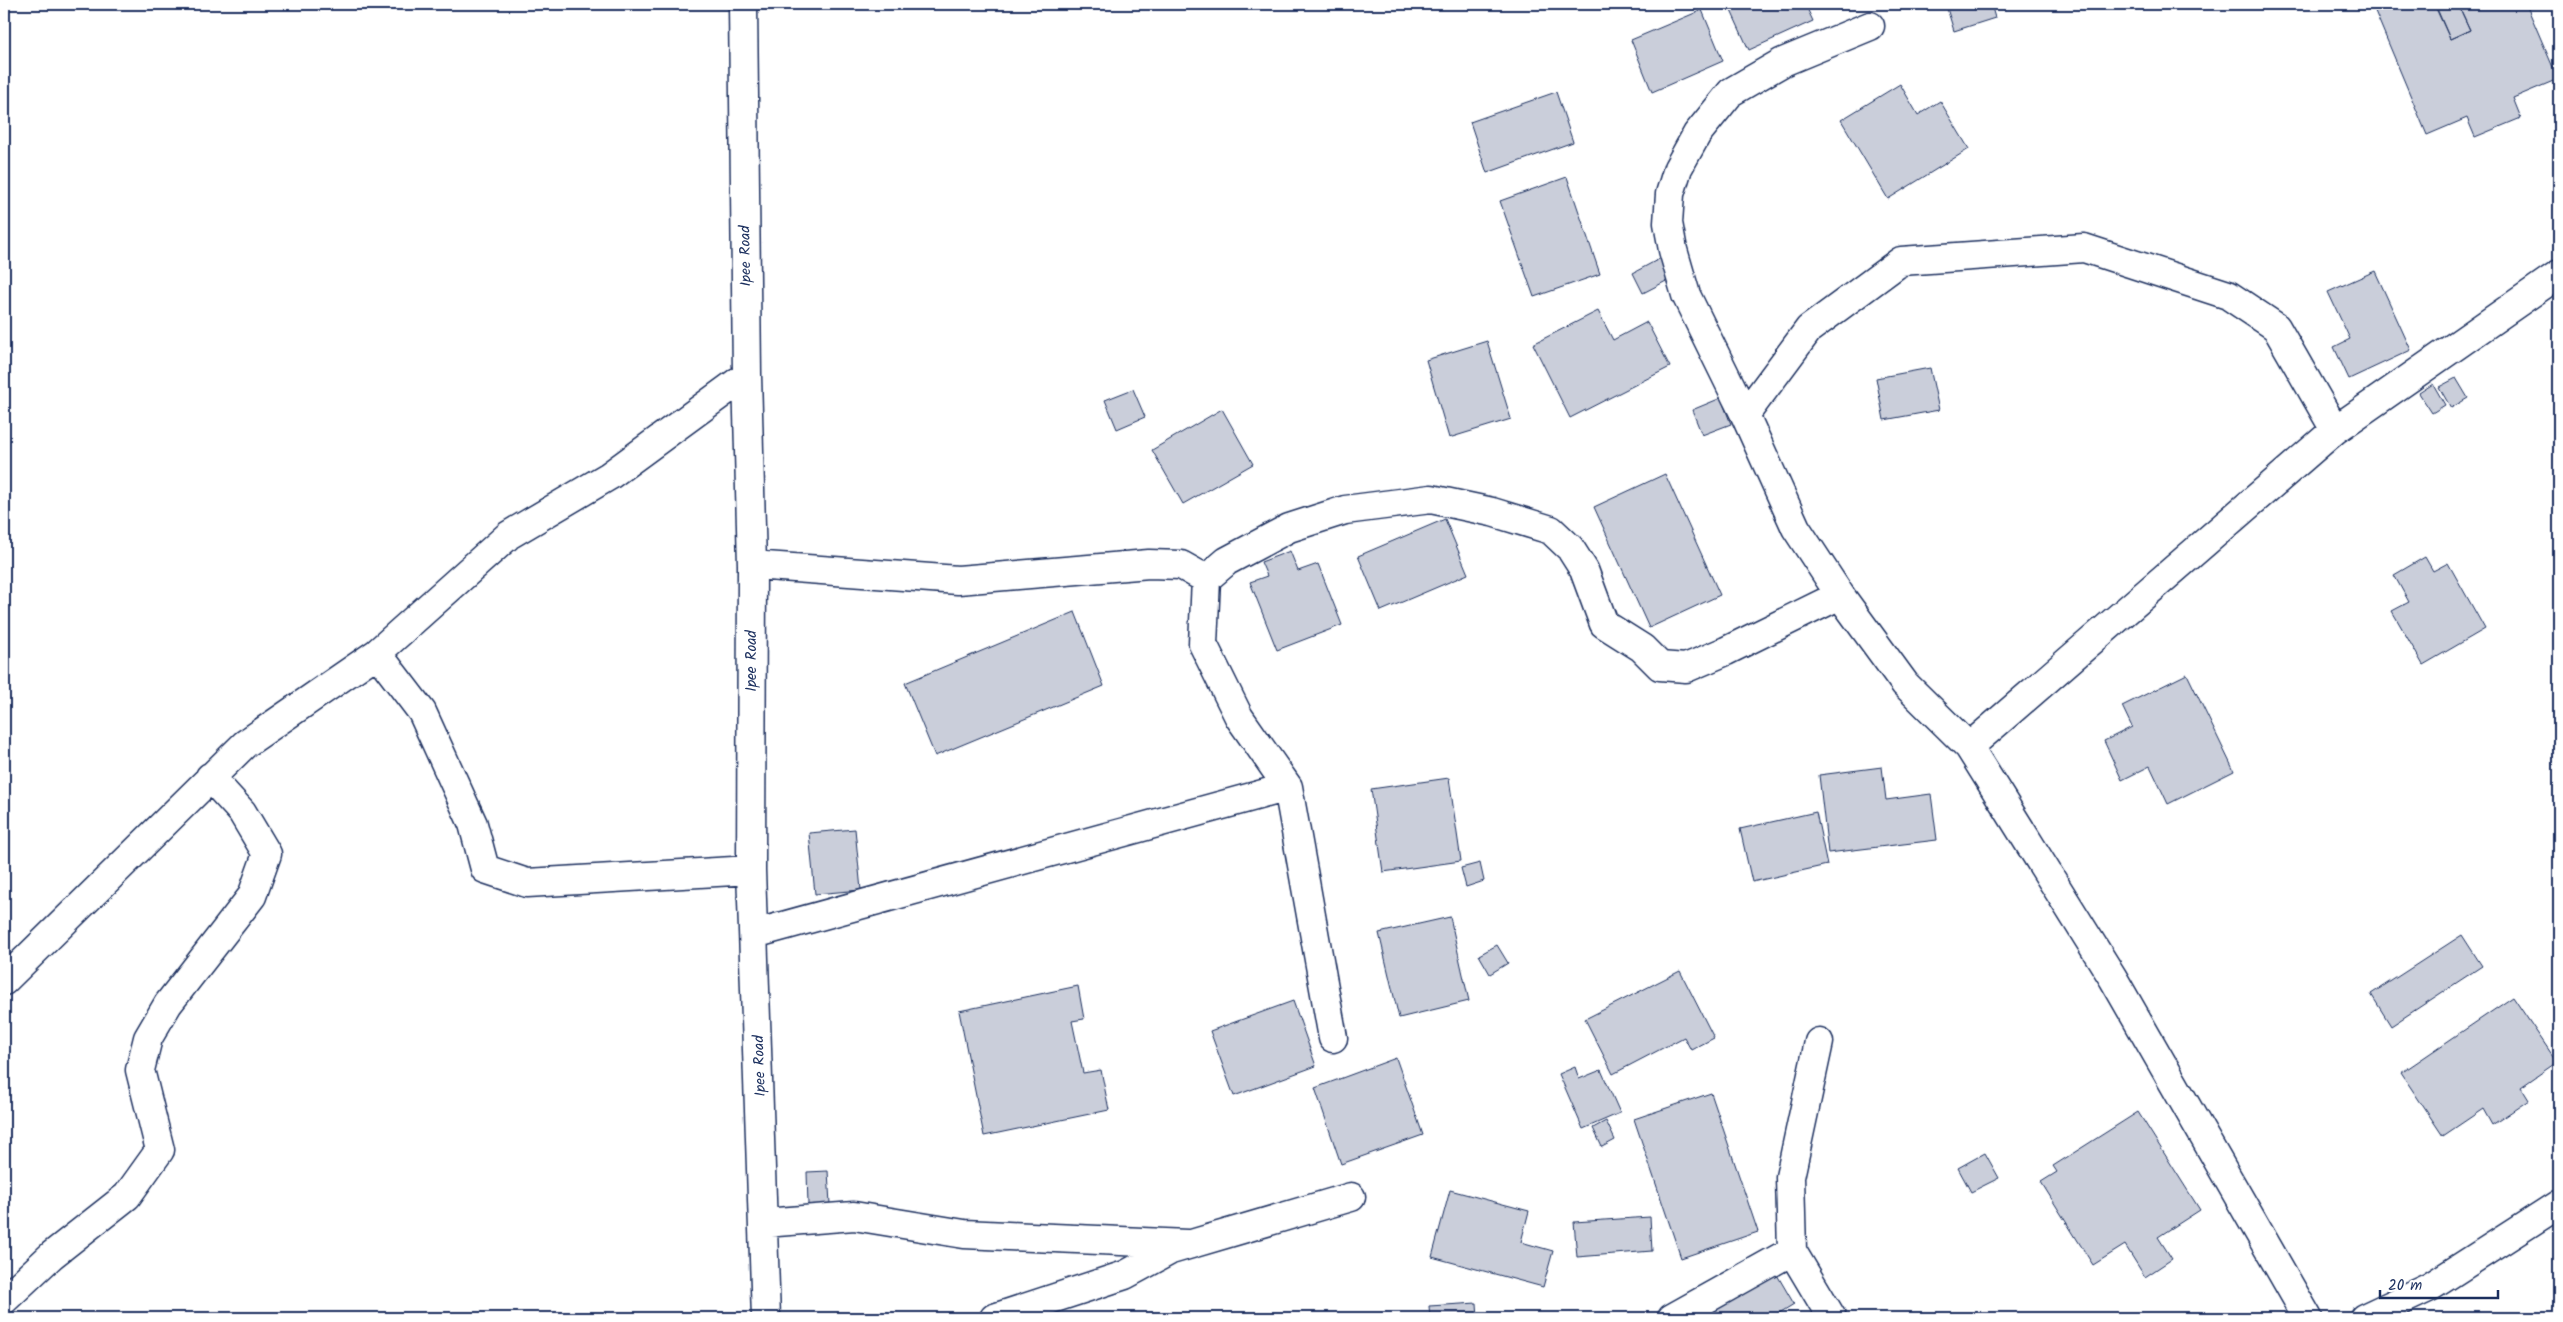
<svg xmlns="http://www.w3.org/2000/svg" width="2563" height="1322" font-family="Kalam,sans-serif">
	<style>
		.building { fill: #caceda; stroke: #1b2f5e }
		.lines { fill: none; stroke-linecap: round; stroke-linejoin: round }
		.street-casing { stroke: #1b2f5e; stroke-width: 31 }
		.street { stroke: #fff; stroke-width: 28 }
		.labels { text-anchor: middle; stroke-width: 4.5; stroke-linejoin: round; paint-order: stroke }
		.street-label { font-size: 15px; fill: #1b2f5e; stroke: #fff }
	</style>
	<rect width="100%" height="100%" fill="#fff"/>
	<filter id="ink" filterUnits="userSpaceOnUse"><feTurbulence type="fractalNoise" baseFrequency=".02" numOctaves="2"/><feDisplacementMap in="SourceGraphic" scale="10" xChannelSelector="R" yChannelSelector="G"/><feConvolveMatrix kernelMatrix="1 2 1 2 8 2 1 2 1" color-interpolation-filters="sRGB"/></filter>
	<g filter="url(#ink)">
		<!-- building -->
		<path class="building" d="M1728,4H1805L1813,21L1749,50Z
			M1951,4H1991L1995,18L1954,31L1946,5Z
			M2372,4H2435L2450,39L2470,30L2458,4H2526L2558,79L2513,98L2521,118L2475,137L2467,118L2427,135Z
			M2434,4H2458L2470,30L2450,39Z
			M1702,10L1723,61L1652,92L1631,40Z
			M1900,84L1918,115L1940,101L1969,149L1888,199L1841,120Z
			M1556,92L1573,142L1487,173L1470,122Z
			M1567,177L1600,274L1534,297L1500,201Z
			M1661,258L1672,278L1643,293L1633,273Z
			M2375,271L2411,350L2349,379L2334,347L2350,339L2328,292Z
			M1598,311L1613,340L1647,322L1670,367L1570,418L1533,344Z
			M1487,341L1511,419L1449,438L1426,360Z
			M1930,368L1939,410L1884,420L1876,378Z
			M2456,378L2468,398L2451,408L2439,387Z
			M2433,384L2445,405L2432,413L2419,393Z
			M1133,389L1145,417L1117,429L1105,400Z
			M1721,398L1731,424L1702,435L1692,410Z
			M1222,409L1253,464L1183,504L1152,450Z
			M1665,474L1720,595L1649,628L1594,507Z
			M1445,519L1468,574L1381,611L1358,556Z
			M1290,551L1298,571L1318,564L1342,625L1277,650L1250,582L1267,576L1261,562Z
			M2425,557L2433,571L2448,563L2485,629L2423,665L2392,611L2409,602L2394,575Z
			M1075,612L1104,686L935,756L905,683Z
			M2187,674L2234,771L2168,804L2150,766L2122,780L2104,741L2132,727L2122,706Z
			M1882,767L1886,800L1931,794L1937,840L1828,853L1819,775Z
			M1449,778L1461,861L1383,872L1371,789Z
			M1816,812L1827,865L1752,882L1740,829Z
			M855,829L861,890L815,894L809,833Z
			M1480,863L1484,881L1466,887L1461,868Z
			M1450,917L1469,1001L1399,1018L1379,933Z
			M2462,935L2482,966L2391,1026L2371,994Z
			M1497,945L1508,963L1490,974L1479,955Z
			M1680,971L1714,1038L1691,1050L1684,1037L1613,1074L1585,1019Z
			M1078,986L1084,1019L1072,1021L1083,1073L1101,1070L1109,1110L984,1136L959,1011Z
			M2513,997L2557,1062L2521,1087L2529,1100L2492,1125L2483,1109L2443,1136L2401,1073Z
			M1293,1001L1316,1066L1234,1096L1210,1031Z
			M1396,1058L1423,1135L1341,1164L1315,1088Z
			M1575,1067L1579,1079L1601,1070L1620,1113L1583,1129L1559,1074Z
			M1711,1093L1758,1232L1681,1258L1634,1119Z
			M2138,1112L2200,1210L2158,1237L2172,1259L2145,1277L2125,1245L2093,1265L2041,1182L2057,1172L2053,1166Z
			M1606,1121L1615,1140L1602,1147L1593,1128Z
			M1985,1153L1999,1178L1971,1192L1958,1168Z
			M828,1171L830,1204L808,1205L807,1172Z
			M1450,1190L1529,1211L1521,1242L1553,1251L1543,1287L1432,1257Z
			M1650,1217L1652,1251L1577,1257L1574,1222Z
			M1776,1273L1794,1304L1771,1318H1703Z
			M1477,1303L1478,1318H1430L1429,1306Z"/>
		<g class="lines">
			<defs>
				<path id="street" d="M743,4L747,375L752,565L751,870L766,1318
					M1745,415L1809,329L1901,261L2084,248L2228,295L2276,327L2335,430
					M752,565L958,580L1149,564L1181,565L1206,579
					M1840,595L1905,684L1969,747L2113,978L2308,1318
					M377,653L422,712L473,824L485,869L527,883L751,870
					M1969,747L2335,430L2559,274
					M1288,787L1333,1038
					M754,934L1288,787L1239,717L1203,644L1206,579L1227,561L1289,528L1345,510L1431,499L1492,512L1551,530L1570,548L1584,570L1604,624L1642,648L1660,666L1686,668L1726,651L1840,595L1796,528L1745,415L1686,295L1673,250L1668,223L1670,194L1678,168L1697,134L1731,92L1783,62L1870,26
					M4,981L245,744L377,653L509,535L609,476L747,375
					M1819,1042L1790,1177L1792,1251L1832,1318
					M764,1223L854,1216L964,1234L1187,1244
					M4,1300L52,1255L127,1196L160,1150L140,1070L148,1038L168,1004L252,896L267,854L242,812L210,777
					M994,1318L1125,1275L1171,1250L1351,1197
					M1672,1318L1792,1251
					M2364,1318L2430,1287L2559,1204"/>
			</defs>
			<!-- street casing -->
			<use href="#street" class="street-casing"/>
			<!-- street -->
			<use href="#street" class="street"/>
		</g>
	</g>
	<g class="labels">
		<!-- street labels -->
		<g class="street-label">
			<text transform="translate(745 256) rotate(-91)" y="5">Ipee Road</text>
			<text transform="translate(751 661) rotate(-90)" y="5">Ipee Road</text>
			<text transform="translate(759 1066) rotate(-92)" y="5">Ipee Road</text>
		</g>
	</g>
	<!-- margin -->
	<rect width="2563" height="1322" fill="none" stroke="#fff" stroke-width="20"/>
	<rect x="10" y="10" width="2543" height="1302" fill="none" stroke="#1b2f5e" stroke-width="2" filter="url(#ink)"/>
	<!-- scale -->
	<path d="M2380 1290v8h118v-8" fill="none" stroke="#1b2f5e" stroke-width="2.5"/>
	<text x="2388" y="1290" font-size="15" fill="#1b2f5e" stroke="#ffffff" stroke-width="4" paint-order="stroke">20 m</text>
</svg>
